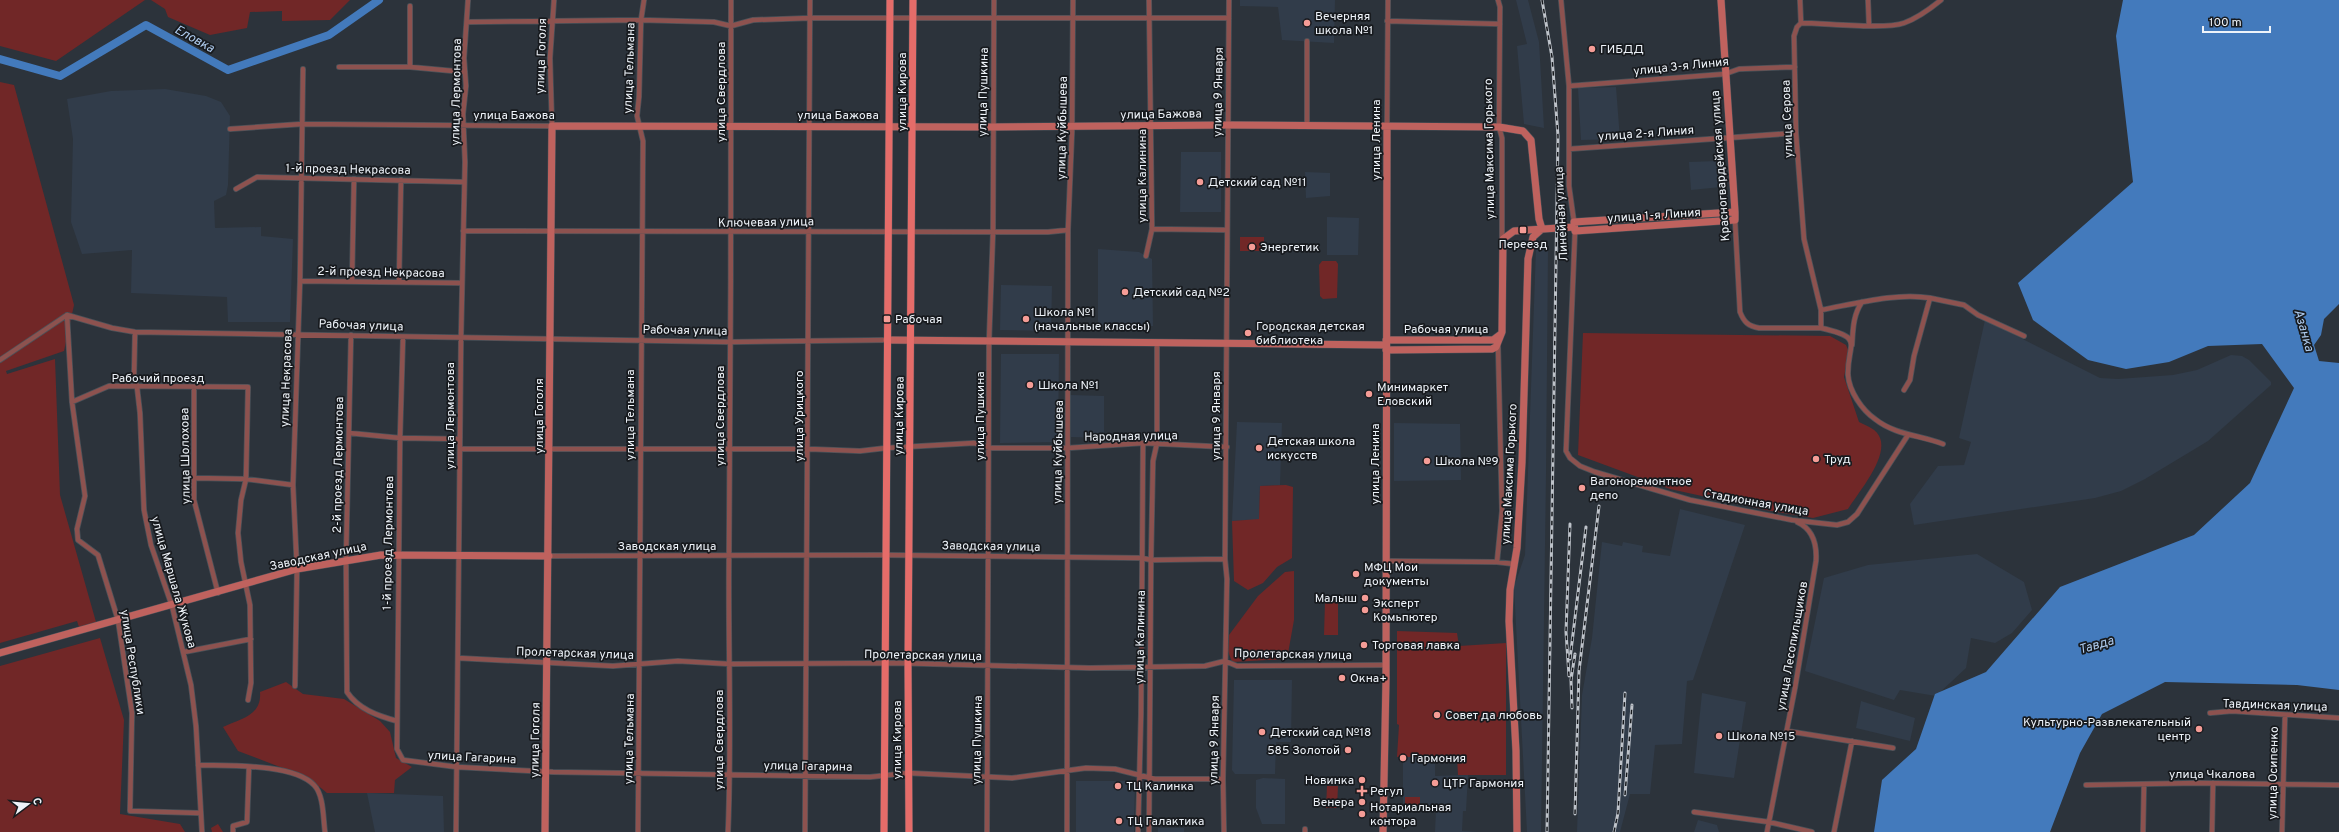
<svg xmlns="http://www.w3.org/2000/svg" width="2339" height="832" font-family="Overpass,sans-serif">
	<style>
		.built { fill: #313c4a }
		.green { fill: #712727 }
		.water { fill: #437abc }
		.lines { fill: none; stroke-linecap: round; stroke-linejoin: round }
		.river { stroke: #437abc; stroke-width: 8 }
		.street-casing { stroke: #4b5259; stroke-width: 6 }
		.secondary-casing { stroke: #4b5259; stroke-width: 8 }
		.primary-casing { stroke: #4b5259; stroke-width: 8 }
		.street { stroke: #8d524f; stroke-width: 4.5 }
		.secondary { stroke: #bf625e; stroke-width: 7 }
		.primary { stroke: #e56c69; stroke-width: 7 }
		.rail-casing { stroke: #bec3ca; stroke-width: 3 }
		.rail { stroke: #171a1e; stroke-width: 1.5; stroke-dasharray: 4.5; stroke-linecap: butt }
		.poi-dot { fill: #f59c96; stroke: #171a1e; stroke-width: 1.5 }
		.labels { text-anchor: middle; stroke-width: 3.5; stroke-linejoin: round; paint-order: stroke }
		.poi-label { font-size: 12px; fill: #eef3f9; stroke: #171a1e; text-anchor: start }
		.street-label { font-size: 12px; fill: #eef3f9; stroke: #171a1e }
		.water-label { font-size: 13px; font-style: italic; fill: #aecbee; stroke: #171a1e }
	</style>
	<rect width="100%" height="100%" fill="#2c333b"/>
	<!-- built -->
	<path class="built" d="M1240,0H1335L1334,43L1282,40L1278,7L1240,6Z
		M1516,0H1528L1539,42L1544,128L1524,124L1517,46L1527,44Z
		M1616,87L1620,139L1581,140L1578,88Z
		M165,89L206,96L221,102L230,116L228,185L226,195L214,201L215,228L261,227V236L293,239L290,322H228L227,297L131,293L132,250L82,254L71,222L73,139L67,99L111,91Z
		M1181,152H1221V212H1180Z
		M1718,161L1721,187L1691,190L1689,162Z
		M1305,172L1330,173V196L1306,198Z
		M1327,217L1359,218L1358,255H1327Z
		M1098,249L1139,252L1152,259L1153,326L1098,325Z
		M1536,249H1548L1546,474L1541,832H1527L1514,587L1525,555Z
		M1001,285L1052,286L1051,331L1000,330Z
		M1985,320L2100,378L2118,379L2173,375L2197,370L2231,355L2242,356L2249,360L2271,382V385L2208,441L2145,479L2121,491L2095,498L1914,525L1910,504L1938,466L1964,465L1971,442L1959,438Z
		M1001,354H1059L1058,442L1000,443Z
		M1070,395L1104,396V438L1071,437Z
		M1237,422L1282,423L1280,485L1260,486L1259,520L1232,521Z
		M1394,423L1460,424L1461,480L1394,481Z
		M1680,509L1745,525L1693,680L1687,681L1682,744L1655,745L1650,794H1630L1620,832H1577L1582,695L1592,638L1602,542L1622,546L1623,542L1643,546L1642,552L1670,556Z
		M1977,554L2024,582L2032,610L2012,633L1995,643L1971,638L1966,668L1936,696L1900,690L1894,700L1805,671L1824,578L1868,565Z
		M1234,680H1292L1291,742H1276L1275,774H1235L1232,770Z
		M1702,693L1746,702L1734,778L1694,773Z
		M1861,701L1915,718L1910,741L1856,728Z
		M1403,757H1435V776L1468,775L1466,811H1463L1462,831L1477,832H1435L1436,810L1403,811Z
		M1263,778L1285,779V824H1262L1256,808V780Z
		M1076,781H1135L1134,832H1076Z
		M367,793L443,796L444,832H375Z
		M1698,820L1717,825L1719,832H1694Z
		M1158,828H1184V832H1158Z"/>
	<!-- green -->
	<path class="green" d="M0,0H145L56,61L0,46Z
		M151,0H350L330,20L282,21V11L250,12L247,28L210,35L168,17L165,9Z
		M0,82L14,85L74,305L64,351L6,371L7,374L55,359L60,495L96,622L79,627L77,621L0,643Z
		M1240,237H1264V251H1240Z
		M1322,261H1336L1338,264L1337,298L1323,299L1320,296L1319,265Z
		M1583,333L1830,336L1846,345L1849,352L1844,377L1859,422C1867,426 1877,429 1880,438C1888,458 1858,493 1848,509L1813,518L1766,510L1670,489L1578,455Z
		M1286,485L1293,487L1292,558L1277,567L1263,583L1248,590L1234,581L1232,521L1259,519L1260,486Z
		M1294,571V620L1287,659L1232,662L1228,651L1229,635L1258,596L1285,572Z
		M1325,602H1338V635H1324Z
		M1397,631L1457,633L1459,646L1506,643V775H1458L1457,757H1397L1399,725L1397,724Z
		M100,638L124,720L120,814L180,824L185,832H0V666Z
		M286,682L303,694L344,699L380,721L390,732L396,758L412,767L395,780L394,793H327L309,778L238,751L223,727C240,719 262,716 260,692Z
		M1327,786H1338L1337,808H1326Z
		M1405,797H1420V808H1405Z
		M218,824L223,832H212L211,828Z"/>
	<!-- water -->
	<path class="water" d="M2123,0H2339V304L2324,319L2321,335L2314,345L2319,361L2339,363V690L2297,685L2165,682L2102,714L2080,753L2050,832H1874L1882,780L1916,749L1935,694L1986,672L2060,587L2194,535L2250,483L2294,388L2262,344L2208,346L2169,362L2126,369L2088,360L2033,320L2018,283L2133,182L2116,36Z"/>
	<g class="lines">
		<!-- river -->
		<path class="river" d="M0,59L60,76L146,25L228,70L329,35L379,0"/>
		<defs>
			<path id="street" d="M1498,0L1500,7L1499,127L1502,138V241
				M1561,0L1569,86V186L1574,222
				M1800,0L1801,23L1797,27L1794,36L1796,133L1804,239L1821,310V328C1866,338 1847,343 1848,375C1849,391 1862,410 1875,419C1895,435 1920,435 1943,444
				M1868,0L1869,25
				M1387,21L1500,24
				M467,22L641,20L714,22L731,26L753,20L810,18H1229
				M1801,23C1825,23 1884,30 1904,23C1918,18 1930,9 1941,0
				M339,67H410L464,72
				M410,67V6
				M1569,86L1725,74L1739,69L1795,67
				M1307,126V41
				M1387,127L1388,0
				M230,129L302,124L552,126L550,58L554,0
				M1569,149L1796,133
				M236,189L257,177L463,182
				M1735,220L1740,312C1744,322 1748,326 1759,328H1821
				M1152,229L1227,230
				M463,231L1048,232L1068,230
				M1575,231L1566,451L1570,458L1580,466L1595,472L1690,500L1792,520L1837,525L1848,522L1857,514L1908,435
				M1146,256L1152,229L1149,0
				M300,281L462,283
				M352,281L354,179
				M399,282L401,180
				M1821,310C1854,304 1897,292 1930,298
				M67,315L72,402L85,496L77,529L78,540L98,555L118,620L132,713L130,811L199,813
				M135,332L134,377L137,387L140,413L144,510L151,545L172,606L191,685L196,726L202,832
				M351,335L346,559L347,692C358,709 378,716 397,721
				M403,337L400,438L397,749L403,760L457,767L553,772L870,777L908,773L1012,778L1086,768L1115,769L1155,779H1223
				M1852,345C1853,329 1853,315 1862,302
				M0,360L67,315L112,328L135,332L730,342L887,340
				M194,388V500L218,593
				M1904,390L1910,380L1914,356L1930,298L1964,305L1978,315L2024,336
				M72,402L109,386L248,387L246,479L241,500L238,533L241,562L250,605L251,683L248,700
				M349,433L400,438L460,439
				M460,449H809L860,451L886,448L974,443L990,448H1068L1143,443L1227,447
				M195,478L246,479L293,485
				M549,556L885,555L1142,558L1151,560L1225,559
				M1386,561L1497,562L1514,564
				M1497,562L1502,511L1498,344
				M184,652L251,639
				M458,658L613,666L678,661L730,664L896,663L1090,668L1205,666L1225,661L1237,666L1386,665
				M295,686L297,569L293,485L300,281L303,69
				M2210,713L2232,711L2339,718
				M1787,731L1893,748
				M198,765C227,766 293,763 314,785C324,795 323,818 325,832
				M2086,785L2198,783L2339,785
				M1694,812L1769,822L1812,832
				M233,832V826L247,822L249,767
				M456,832L461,338L465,162L463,114L466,86L464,58L468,0
				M638,832L643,141L637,116L639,97L641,20L644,0
				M728,832C732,740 728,648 729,556C730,371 732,185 731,0
				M805,832L810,0
				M987,832L989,342L993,232L994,0
				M1067,832L1068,230L1072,132L1073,0
				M1138,832L1141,714L1143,443
				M1149,832L1151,560L1153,461L1157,443V343
				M1224,832L1223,779L1227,579L1225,559L1229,0
				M1305,832V829
				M1767,832L1795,688L1816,561C1817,545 1813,529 1797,522
				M1834,832L1852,741
				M2143,832L2144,784
				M2212,832L2213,783
				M2282,832L2285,715"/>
			<path id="secondary" d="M1721,0L1735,212V220L1575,231L1574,222L1735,212
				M887,340L1386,345
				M1386,340H1493L1501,334
				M1386,350L1492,349L1496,347L1502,332L1503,239L1514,231L1574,227
				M0,653L297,569L381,555L549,556
				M545,832L552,126L992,127L1228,125L1499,127L1523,131L1531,140L1539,219L1542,229L1533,237L1528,259L1522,462L1517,548L1510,590L1509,621L1516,751L1517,832
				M1383,832L1386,680L1387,127"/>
			<path id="primary" d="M884,832L890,0
				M909,832L908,664L913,0"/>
		</defs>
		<!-- street casing -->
		<use href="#street" class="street-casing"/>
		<!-- secondary casing -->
		<use href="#secondary" class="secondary-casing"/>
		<!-- primary casing -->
		<use href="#primary" class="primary-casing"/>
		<!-- street -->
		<use href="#street" class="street"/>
		<!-- secondary -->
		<use href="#secondary" class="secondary"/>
		<!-- primary -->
		<use href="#primary" class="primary"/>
		<defs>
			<path id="rail" d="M1542,0L1552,57L1558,136L1547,832
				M1570,659L1586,527
				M1569,676L1566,632L1570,524
				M1572,708L1571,680L1575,654
				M1625,795L1632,705
				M1575,814L1579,671L1599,506
				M1614,832L1618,813L1625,693"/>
		</defs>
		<!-- rail casing -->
		<use href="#rail" class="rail-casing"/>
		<!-- rail -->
		<use href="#rail" class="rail"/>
	</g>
	<!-- markers -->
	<g class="poi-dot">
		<circle cx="1307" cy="23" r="4"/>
		<circle cx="1592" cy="49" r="4"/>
		<circle cx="1200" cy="182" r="4"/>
		<rect x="1519" y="226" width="8" height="8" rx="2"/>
		<circle cx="1252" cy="247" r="4"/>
		<circle cx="1125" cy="292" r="4"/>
		<rect x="883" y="315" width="8" height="8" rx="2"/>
		<circle cx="1026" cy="319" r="4"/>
		<circle cx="1248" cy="333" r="4"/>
		<circle cx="1030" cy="385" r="4"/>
		<circle cx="1369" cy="394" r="4"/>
		<circle cx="1259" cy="448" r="4"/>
		<circle cx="1816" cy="459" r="4"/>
		<circle cx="1427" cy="461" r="4"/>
		<circle cx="1582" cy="488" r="4"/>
		<circle cx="1356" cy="574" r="4"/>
		<circle cx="1365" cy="598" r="4"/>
		<circle cx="1365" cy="610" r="4"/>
		<circle cx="1364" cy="645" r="4"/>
		<circle cx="1342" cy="678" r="4"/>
		<circle cx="1437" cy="715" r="4"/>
		<circle cx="2199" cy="729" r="4"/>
		<circle cx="1262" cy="732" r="4"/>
		<circle cx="1719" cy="736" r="4"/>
		<circle cx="1348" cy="750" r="4"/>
		<circle cx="1403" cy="758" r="4"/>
		<circle cx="1362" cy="780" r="4"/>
		<circle cx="1435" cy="783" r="4"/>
		<circle cx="1118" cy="786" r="4"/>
		<path d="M1360 785h4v4h4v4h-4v4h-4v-4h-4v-4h4z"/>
		<circle cx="1362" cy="802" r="4"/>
		<circle cx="1362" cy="814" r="4"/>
		<circle cx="1119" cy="821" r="4"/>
	</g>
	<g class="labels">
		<!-- poi labels -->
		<g class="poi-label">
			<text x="1315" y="20">Вечерняя<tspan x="1315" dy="14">школа №1</tspan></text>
			<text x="1600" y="53">ГИБДД</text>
			<text x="1208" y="186">Детский сад №11</text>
			<text x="1523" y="248" text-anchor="middle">Переезд</text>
			<text x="1260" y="251">Энергетик</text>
			<text x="1133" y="296">Детский сад №2</text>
			<text x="1034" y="316">Школа №1<tspan x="1034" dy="14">(начальные классы)</tspan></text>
			<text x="895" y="323">Рабочая</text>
			<text x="1256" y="330">Городская детская<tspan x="1256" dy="14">библиотека</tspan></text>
			<text x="1038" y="389">Школа №1</text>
			<text x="1377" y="391">Минимаркет<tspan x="1377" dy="14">Еловский</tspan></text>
			<text x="1267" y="445">Детская школа<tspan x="1267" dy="14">искусств</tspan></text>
			<text x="1824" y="463">Труд</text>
			<text x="1435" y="465">Школа №9</text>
			<text x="1590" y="485">Вагоноремонтное<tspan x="1590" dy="14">депо</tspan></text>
			<text x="1364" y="571">МФЦ Мои<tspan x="1364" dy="14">документы</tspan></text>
			<text x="1357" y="602" text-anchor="end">Малыш</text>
			<text x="1373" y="607">Эксперт<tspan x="1373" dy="14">Комьпютер</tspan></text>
			<text x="1372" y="649">Торговая лавка</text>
			<text x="1350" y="682">Окна+</text>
			<text x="1445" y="719">Совет да любовь</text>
			<text x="2191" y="726" text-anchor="end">Культурно-Развлекательный<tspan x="2191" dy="14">центр</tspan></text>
			<text x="1270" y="736">Детский сад №18</text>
			<text x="1727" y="740">Школа №15</text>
			<text x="1340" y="754" text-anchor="end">585 Золотой</text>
			<text x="1411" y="762">Гармония</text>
			<text x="1354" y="784" text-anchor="end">Новинка</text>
			<text x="1443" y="787">ЦТР Гармония</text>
			<text x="1126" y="790">ТЦ Калинка</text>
			<text x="1370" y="795">Регул</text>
			<text x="1354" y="806" text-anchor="end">Венера</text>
			<text x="1370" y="811">Нотариальная<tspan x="1370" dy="14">контора</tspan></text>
			<text x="1127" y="825">ТЦ Галактика</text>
		</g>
		<!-- street labels -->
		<g class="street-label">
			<text transform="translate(541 56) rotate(-88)" y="4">улица Гоголя</text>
			<text transform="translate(1681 66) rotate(-6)" y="4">улица 3-я Линия</text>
			<text transform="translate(629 68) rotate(-88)" y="4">улица Тельмана</text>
			<text transform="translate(456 92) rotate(-89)" y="4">улица Лермонтова</text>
			<text transform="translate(721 92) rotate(-90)" y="4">улица Свердлова</text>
			<text transform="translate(902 92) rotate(-90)" y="4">улица Кирова</text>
			<text transform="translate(983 92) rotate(-89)" y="4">улица Пушкина</text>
			<text transform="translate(1218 92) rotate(-89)" y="4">улица 9 Января</text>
			<text transform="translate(1161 114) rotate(-1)" y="4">улица Бажова</text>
			<text x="514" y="119">улица Бажова</text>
			<text x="838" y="119">улица Бажова</text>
			<text transform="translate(1787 119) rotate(-92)" y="4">улица Серова</text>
			<text transform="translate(1062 128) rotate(-89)" y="4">улица Куйбышева</text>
			<text transform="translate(1646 133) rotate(-4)" y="4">улица 2-я Линия</text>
			<text transform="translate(1376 140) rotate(-90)" y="4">улица Ленина</text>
			<text transform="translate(1489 149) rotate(-91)" y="4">улица Максима Горького</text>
			<text transform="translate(1720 166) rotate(-94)" y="4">Красногвардейская улица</text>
			<text transform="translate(348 169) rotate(1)" y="4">1-й проезд Некрасова</text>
			<text transform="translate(1142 176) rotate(-90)" y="4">улица Калинина</text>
			<text transform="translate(1561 214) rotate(-93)" y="4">Линейная улица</text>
			<text transform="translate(1654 215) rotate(-4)" y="4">улица 1-я Линия</text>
			<text transform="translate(766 222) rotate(-1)" y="4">Ключевая улица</text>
			<text transform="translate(381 272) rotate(1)" y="4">2-й проезд Некрасова</text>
			<text transform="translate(361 325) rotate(2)" y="4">Рабочая улица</text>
			<text x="1446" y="333">Рабочая улица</text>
			<text transform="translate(685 330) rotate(1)" y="4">Рабочая улица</text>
			<text x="158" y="382">Рабочий проезд</text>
			<text transform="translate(286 378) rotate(-88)" y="4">улица Некрасова</text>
			<text transform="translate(630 415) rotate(-90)" y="4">улица Тельмана</text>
			<text transform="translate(450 416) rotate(-90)" y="4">улица Лермонтова</text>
			<text transform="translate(539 416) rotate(-90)" y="4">улица Гоголя</text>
			<text transform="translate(720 416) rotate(-90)" y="4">улица Свердлова</text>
			<text transform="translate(799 416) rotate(-90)" y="4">улица Урицкого</text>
			<text transform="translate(899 416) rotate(-89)" y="4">улица Кирова</text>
			<text transform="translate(980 416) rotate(-90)" y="4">улица Пушкина</text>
			<text transform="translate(1216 416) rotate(-90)" y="4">улица 9 Января</text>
			<text transform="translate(1131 436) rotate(-1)" y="4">Народная улица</text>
			<text transform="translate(1058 452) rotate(-89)" y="4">улица Куйбышева</text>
			<text transform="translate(185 456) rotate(-91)" y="4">улица Шолохова</text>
			<text transform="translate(1375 464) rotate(-90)" y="4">улица Ленина</text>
			<text transform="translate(338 465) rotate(-89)" y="4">2-й проезд Лермонтова</text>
			<text transform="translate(1509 474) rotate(-87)" y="4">улица Максима Горького</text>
			<text transform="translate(1756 502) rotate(10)" y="4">Стадионная улица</text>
			<text transform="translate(388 543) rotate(-89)" y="4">1-й проезд Лермонтова</text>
			<text x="667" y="550">Заводская улица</text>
			<text transform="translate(991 546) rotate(1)" y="4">Заводская улица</text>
			<text transform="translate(318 556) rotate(-12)" y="4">Заводская улица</text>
			<text transform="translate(174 582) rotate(74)" y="4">улица Маршала Жукова</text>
			<text transform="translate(1140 637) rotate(-89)" y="4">улица Калинина</text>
			<text transform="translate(1792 646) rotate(-80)" y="4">улица Лесопильщиков</text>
			<text transform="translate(575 653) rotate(2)" y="4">Пролетарская улица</text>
			<text transform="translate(1293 654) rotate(1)" y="4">Пролетарская улица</text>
			<text transform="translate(923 655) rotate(1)" y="4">Пролетарская улица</text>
			<text transform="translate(133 662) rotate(81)" y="4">улица Республики</text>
			<text transform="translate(2275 705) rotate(2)" y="4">Тавдинская улица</text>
			<text transform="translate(629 739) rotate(-89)" y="4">улица Тельмана</text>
			<text transform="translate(535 740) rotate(-89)" y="4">улица Гоголя</text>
			<text transform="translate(719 740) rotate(-90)" y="4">улица Свердлова</text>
			<text transform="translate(897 740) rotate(-90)" y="4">улица Кирова</text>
			<text transform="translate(977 740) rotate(-89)" y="4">улица Пушкина</text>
			<text transform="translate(1214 740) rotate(-89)" y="4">улица 9 Января</text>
			<text transform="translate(472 757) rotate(3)" y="4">улица Гагарина</text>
			<text transform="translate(808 766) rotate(1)" y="4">улица Гагарина</text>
			<text transform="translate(2273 773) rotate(-89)" y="4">улица Осипенко</text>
			<text x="2212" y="778">улица Чкалова</text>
		</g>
		<!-- water labels -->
		<g class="water-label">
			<text transform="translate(195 38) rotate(29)" y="5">Еловка</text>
			<text transform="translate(2305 330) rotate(74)" y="5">Азанка</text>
			<text transform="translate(2096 644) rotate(-16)" y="5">Тавда</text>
		</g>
	</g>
	<!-- north arrow -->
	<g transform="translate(28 804) rotate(74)" stroke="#171a1e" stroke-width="3" paint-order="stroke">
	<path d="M0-3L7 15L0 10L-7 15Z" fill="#eef3f9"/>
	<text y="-6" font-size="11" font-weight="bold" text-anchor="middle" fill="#eef3f9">С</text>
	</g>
	<!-- scale -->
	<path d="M2203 26v6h67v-6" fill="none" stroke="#eef3f9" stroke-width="2"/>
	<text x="2209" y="26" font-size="12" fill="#eef3f9" stroke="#171a1e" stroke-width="3" paint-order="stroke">100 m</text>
</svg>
